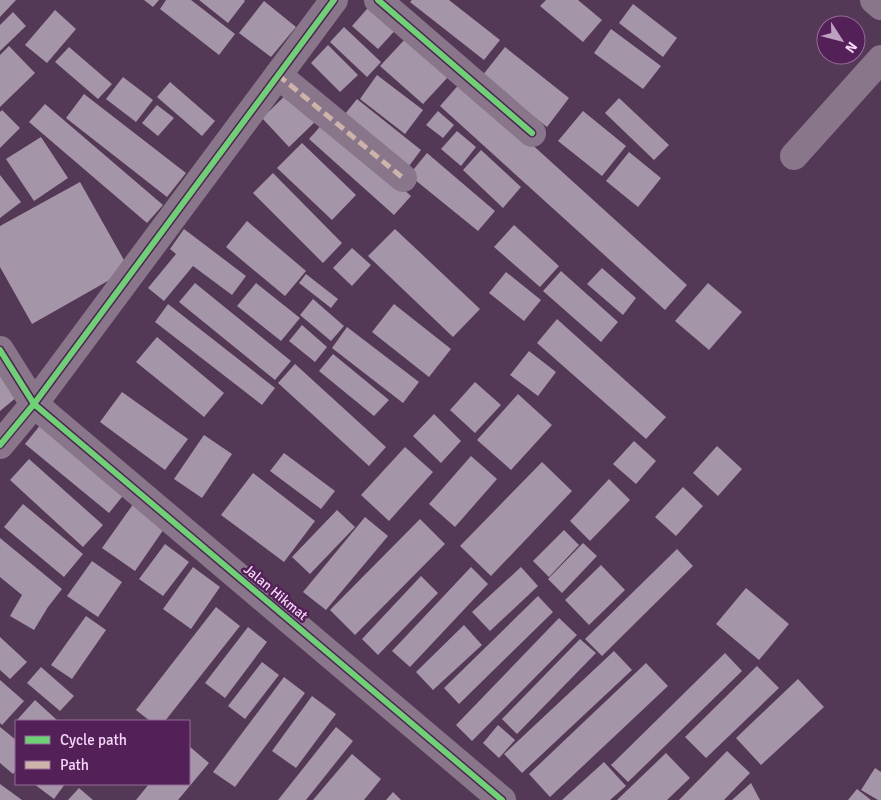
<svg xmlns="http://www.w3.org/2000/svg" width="881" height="800" font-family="Signika,sans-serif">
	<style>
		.building { fill: #a495a8 }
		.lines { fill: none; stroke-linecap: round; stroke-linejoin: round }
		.minor { stroke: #8a768b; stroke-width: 28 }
		.quiet { stroke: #ceb3a9; stroke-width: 5; stroke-dasharray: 10 5; stroke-linecap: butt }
		.cycleway-casing { stroke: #532158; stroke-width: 9 }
		.cycleway { stroke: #6cd273; stroke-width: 6 }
		.labels { text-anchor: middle; stroke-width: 5; stroke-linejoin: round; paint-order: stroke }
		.street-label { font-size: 14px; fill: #f7d8f9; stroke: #532158 }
	</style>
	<rect width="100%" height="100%" fill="#543956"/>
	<!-- building -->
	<path class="building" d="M0,0H16L0,17Z
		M144,0H159L153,7Z
		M166,0H191L235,34L219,55L160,9Z
		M199,0H244L245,1L228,23Z
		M412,0H449L500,40L484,60L410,2Z
		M546,0H578L602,20L583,42L540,6Z
		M264,1L296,27L271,57L239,33Z
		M374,1L400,25L378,49L352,26Z
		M633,4L677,38L663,57L619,23Z
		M55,10L76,29L47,63L25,45Z
		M13,12L26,26L0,51V25Z
		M344,27L381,62L367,77L330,42Z
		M611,29L661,66L643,89L594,53Z
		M407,37L449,76L423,104L380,66Z
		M328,45L358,75L340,92L311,63Z
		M9,46L35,73L0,107V55Z
		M69,47L112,84L98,99L55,62Z
		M505,47L569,98L547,127L482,76Z
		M377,75L423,110L405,134L360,99Z
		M123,77L153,100L136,122L106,99Z
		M462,81L687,285L665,310L440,106Z
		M170,82L215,121L202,136L157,97Z
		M290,91L318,119L289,147L262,118Z
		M84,94L186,173L167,197L66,118Z
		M619,98L669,145L654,160L605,113Z
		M357,99L421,150L406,170L341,119Z
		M45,104L163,205L147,223L29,122Z
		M157,105L174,118L158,136L142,123Z
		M2,110L20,128L0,148V112Z
		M438,111L454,125L443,138L426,125Z
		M583,111L626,146L602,176L558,141Z
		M326,120L411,196L394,215L309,139Z
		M457,131L476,147L461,166L441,149Z
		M41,137L68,178L34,201L6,159Z
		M302,143L356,195L332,220L277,168Z
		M481,150L521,187L503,208L463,170Z
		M629,152L661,178L638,207L606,181Z
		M427,153L495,211L478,231L409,175Z
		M273,173L342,243L323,263L253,193Z
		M0,175L21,202L0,218Z
		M80,182L129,269L32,324L0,267V226Z
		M247,221L306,271L285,296L226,247Z
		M514,225L559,266L540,287L494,247Z
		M184,229L246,276L232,295L193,266L164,301L148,288L176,254L170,249Z
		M395,229L480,309L453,337L368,256Z
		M352,248L371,265L352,286L333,268Z
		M602,268L636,298L623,315L587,284Z
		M561,271L618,322L601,342L543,291Z
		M506,272L541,300L524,321L489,293Z
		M306,274L338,299L331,308L299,283Z
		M195,283L291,361L275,380L179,302Z
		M256,283L300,318L281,341L237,306Z
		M708,283L742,312L709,350L675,321Z
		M313,299L344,326L331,341L300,315Z
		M168,304L275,388L262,405L155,322Z
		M394,304L451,349L429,377L372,332Z
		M557,319L666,417L646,439L537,343Z
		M302,325L327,347L315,362L289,341Z
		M347,327L419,382L403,403L332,348Z
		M157,337L224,393L204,417L136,362Z
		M529,351L556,372L538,396L510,375Z
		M333,354L389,400L374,416L319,371Z
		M295,364L386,447L369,466L278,383Z
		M0,366L23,392L0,411Z
		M475,382L501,405L475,433L450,410Z
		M122,392L188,439L165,470L100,422Z
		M518,394L552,425L511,470L477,440Z
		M434,414L461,441L441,463L413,436Z
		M42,423L126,492L109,513L25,444Z
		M204,435L232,454L202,498L174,479Z
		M634,441L656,461L636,484L613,464Z
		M717,446L742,469L718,496L693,473Z
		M405,447L433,472L389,521L361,495Z
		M284,453L335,491L321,509L270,471Z
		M471,456L497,479L455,527L429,504Z
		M29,459L103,525L83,547L10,480Z
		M542,462L572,491L491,576L460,546Z
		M253,473L315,521L284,562L221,515Z
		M609,479L630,500L590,541L570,521Z
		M683,487L703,506L676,536L655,517Z
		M134,503L166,526L135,571L102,548Z
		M23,504L83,554L64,577L4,527Z
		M337,510L355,527L310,574L292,557Z
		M365,517L388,536L326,610L303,592Z
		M420,519L445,544L355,635L330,610Z
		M564,530L579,545L549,577L533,561Z
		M0,538L62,589L48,607L34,630L10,616L22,595L0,577Z
		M583,543L597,556L562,593L548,579Z
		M165,544L189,562L163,596L139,579Z
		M677,549L693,566L602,656L585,639Z
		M92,561L122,582L98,617L67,596Z
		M601,565L625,590L589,625L565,600Z
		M193,567L220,587L191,629L163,609Z
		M471,567L488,584L410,667L392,651Z
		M521,567L538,586L490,631L472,612Z
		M421,576L438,593L378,655L362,639Z
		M746,588L789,624L759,660L716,624Z
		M538,596L553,612L459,704L444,688Z
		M216,607L240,626L165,721H150L136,710Z
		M86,616L106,630L72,679L51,665Z
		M559,618L577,635L472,741L456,725Z
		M464,625L482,645L433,690L416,672Z
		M248,627L267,642L225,698L205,683Z
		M0,637L27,662L10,679L0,670Z
		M580,639L596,653L517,734L502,719Z
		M614,651L632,670L522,773L504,754Z
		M725,653L742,671L628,782L611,765Z
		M262,662L279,675L245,719L228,706Z
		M646,663L668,686L550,797L529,774Z
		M757,666L779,688L706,758L685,737Z
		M41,667L74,696L60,711L27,683Z
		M284,677L305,693L235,787L213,772Z
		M798,679L824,707L761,765L736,738Z
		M0,680L24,701L2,725L0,723Z
		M312,696L336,714L296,768L272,751Z
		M35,700L58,721L17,720Z
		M498,725L515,740L499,758L483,743Z
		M0,727L16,740V770L13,774L0,763Z
		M336,727L353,741L306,800H278Z
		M189,746L209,763L178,800H136L149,784H189Z
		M727,751L750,773L724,800H679Z
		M666,753L690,778L667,800H617Z
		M352,754L381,779L364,800H313Z
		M604,762L626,786L610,800H562Z
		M875,768L881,772V800H878L861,790Z
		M751,783L760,800H732Z
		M0,784L22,800H0Z
		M34,784H65L54,799Z
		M79,788L93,800H68Z
		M857,789L871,800H848Z
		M393,792L401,800H386Z"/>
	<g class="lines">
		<!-- minor -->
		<path class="minor" d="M378,0L532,133
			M874,0L881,6
			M278,75L403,178
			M794,156L881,59
			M0,350L34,404L502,800
			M0,445L34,404L334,0"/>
		<!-- quiet -->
		<path class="quiet" d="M278,75L403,178"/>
		<defs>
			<path id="cycleway" d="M378,0L532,133
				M0,350L34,404L502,800
				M0,445L34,404L334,0"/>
		</defs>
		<!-- cycleway casing -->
		<use href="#cycleway" class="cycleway-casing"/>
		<!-- cycleway -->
		<use href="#cycleway" class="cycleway"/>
	</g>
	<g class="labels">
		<!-- street labels -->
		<g class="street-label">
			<text transform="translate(276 592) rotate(40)" y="5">Jalan Hikmat</text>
		</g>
	</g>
	<!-- legend -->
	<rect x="15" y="720" width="175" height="65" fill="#532158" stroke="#956a98"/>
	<rect x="25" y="736" width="25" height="8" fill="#6cd273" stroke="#956a98"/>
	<text x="60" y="745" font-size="15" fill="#f7d8f9">Cycle path</text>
	<rect x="25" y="761" width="25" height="8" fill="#ceb3a9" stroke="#956a98"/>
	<text x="60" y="770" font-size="15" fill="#f7d8f9">Path</text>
	<!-- north arrow -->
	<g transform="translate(841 40) rotate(126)"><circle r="24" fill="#532158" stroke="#956a98"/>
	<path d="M0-4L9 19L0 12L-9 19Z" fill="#bea0c0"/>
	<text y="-8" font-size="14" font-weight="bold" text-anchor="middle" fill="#f7d8f9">N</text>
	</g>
</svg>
